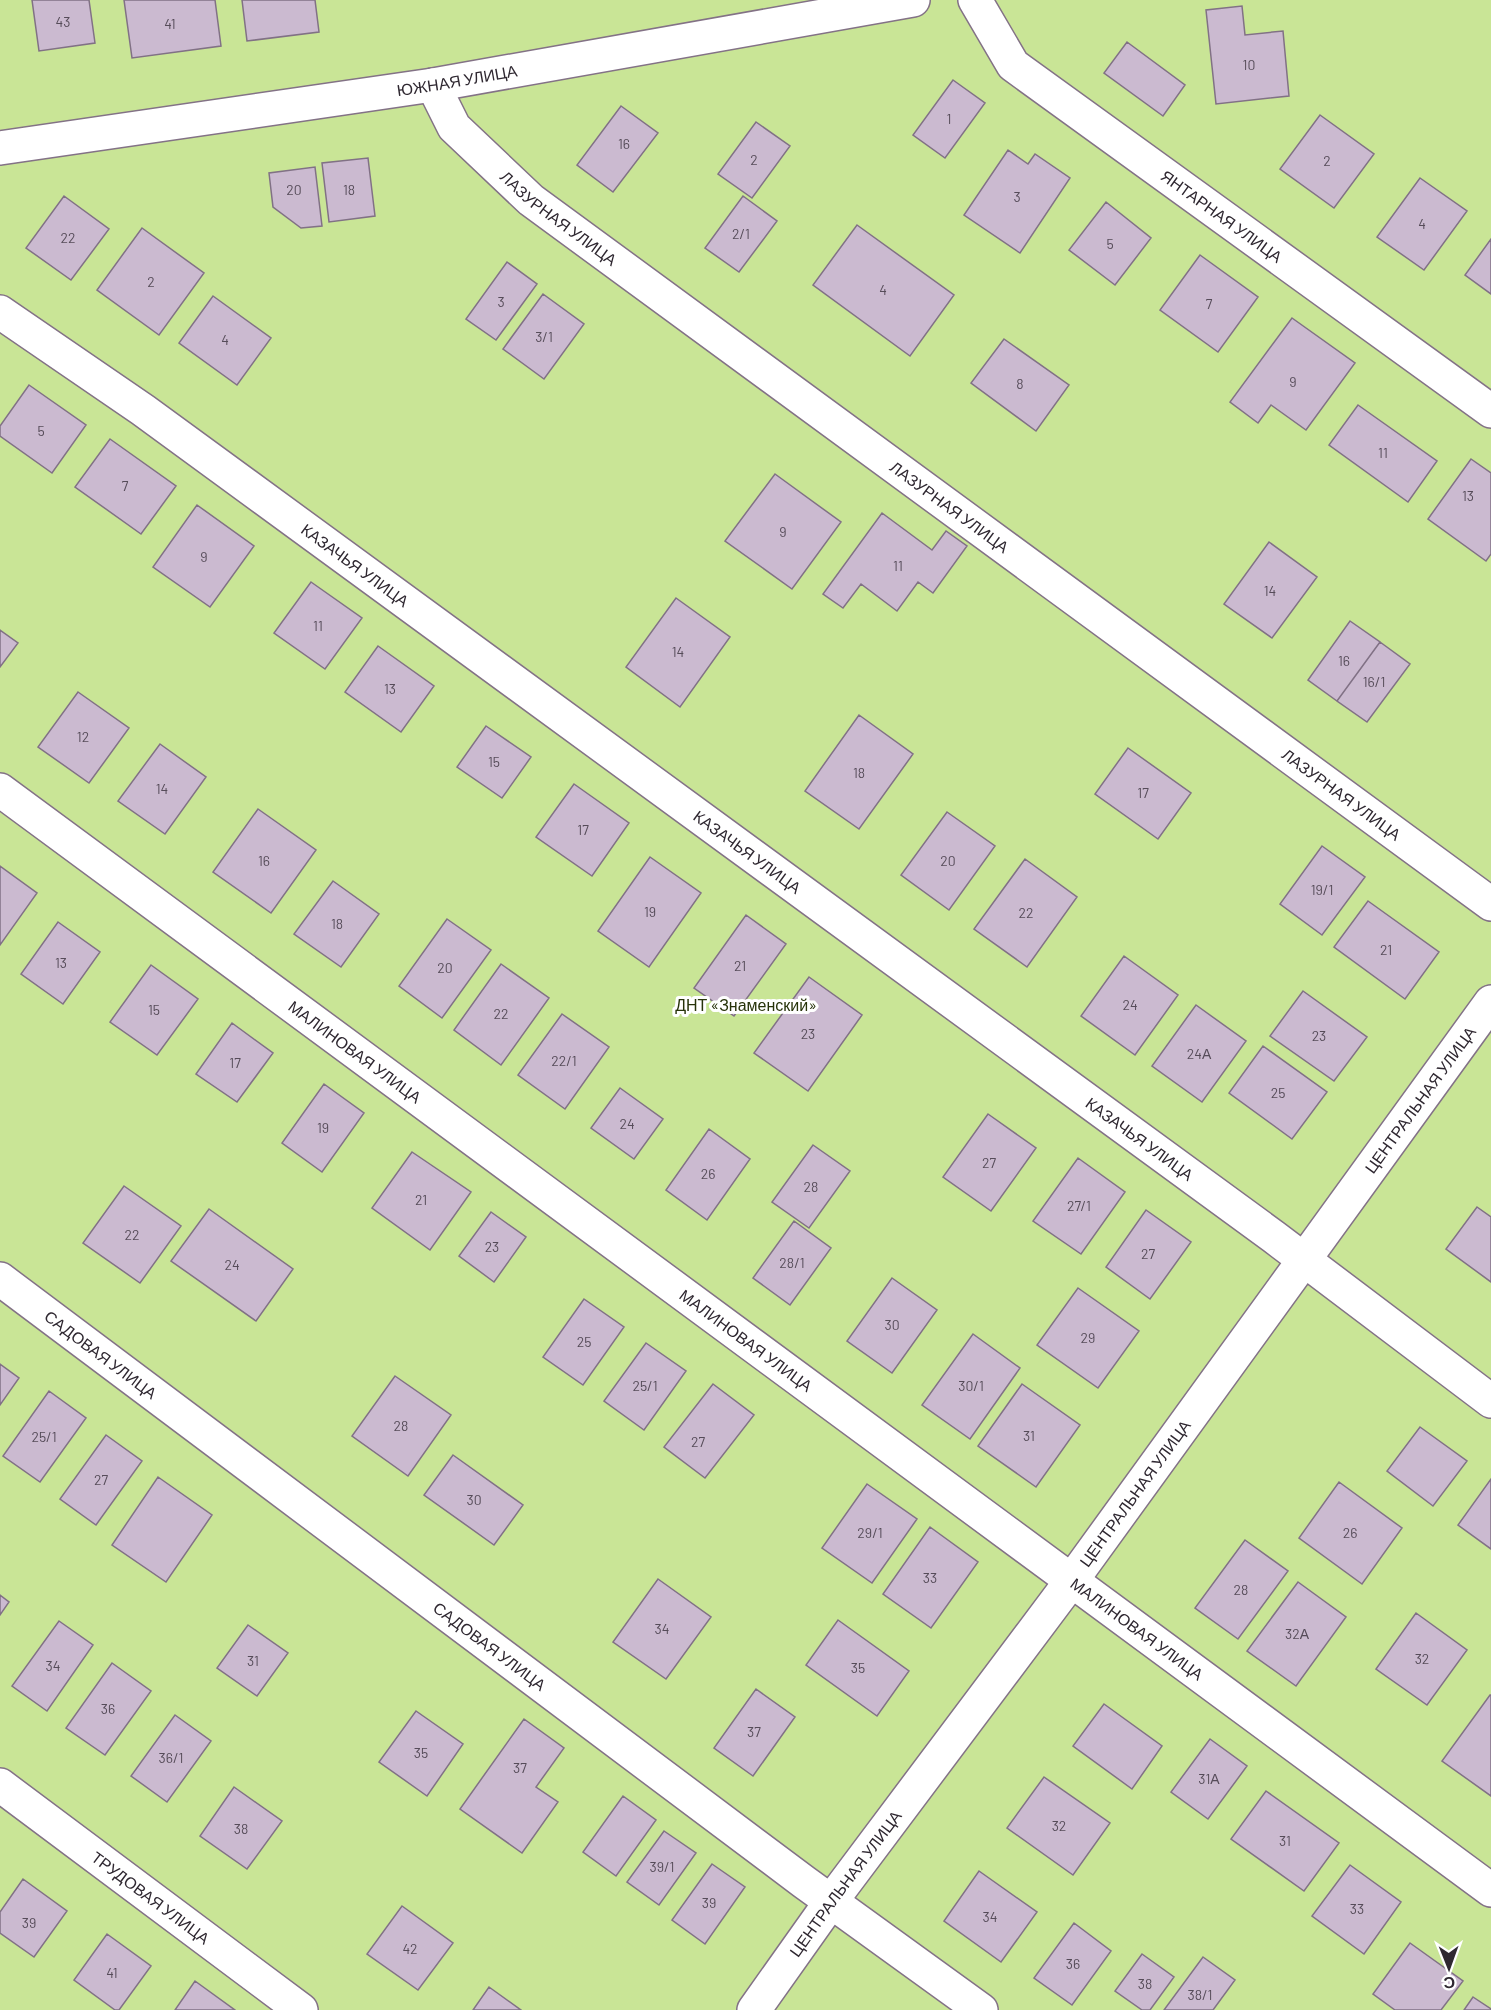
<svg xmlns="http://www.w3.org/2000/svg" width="1491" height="2010" font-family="Barlow,sans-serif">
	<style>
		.green { fill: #c9e596 }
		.building { fill: #cbbad0; stroke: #817185; stroke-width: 1.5 }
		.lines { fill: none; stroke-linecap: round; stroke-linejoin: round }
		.street-casing { stroke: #837286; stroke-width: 36 }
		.street { stroke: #fff; stroke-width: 33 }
		.labels { text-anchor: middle; stroke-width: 6; stroke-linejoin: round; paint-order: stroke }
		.number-label { font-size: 14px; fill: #564c59 }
		.street-label { font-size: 16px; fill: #2f2831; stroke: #fff }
		.park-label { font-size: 16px; fill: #27330a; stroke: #fff }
	</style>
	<rect width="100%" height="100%" fill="#fae8fe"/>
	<!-- green -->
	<path class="green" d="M0,0H1491V2010H0Z"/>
	<!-- building -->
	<path class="building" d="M32,0H89L95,43L39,51Z
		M124,0H215L221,46L132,58Z
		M242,0H315L319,32L247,41Z
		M1242,6L1245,35L1283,31L1289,96L1216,104L1206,10Z
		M1127,42L1185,85L1163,116L1104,73Z
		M953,80L985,103L945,158L913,135Z
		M621,106L658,133L613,192L577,165Z
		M1320,115L1374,154L1334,208L1280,169Z
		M756,122L790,146L752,198L718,174Z
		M1008,150L1028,164L1035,154L1070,178L1020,253L964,215Z
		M368,158L375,216L329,222L322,163Z
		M315,167L322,226L301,228L273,207L269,173Z
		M1420,178L1467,211L1424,270L1377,237Z
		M64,196L109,229L71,280L26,248Z
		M743,196L777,221L739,272L705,248Z
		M1106,202L1151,238L1115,285L1069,250Z
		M857,225L954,295L910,356L813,285Z
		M142,228L204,273L159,335L97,290Z
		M1491,239V294L1465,275Z
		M1200,255L1258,297L1218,352L1160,310Z
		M507,262L537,284L496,340L466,319Z
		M543,294L584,324L544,379L503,349Z
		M213,296L271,338L237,385L179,343Z
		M1292,318L1355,363L1306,430L1271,405L1258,423L1230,402Z
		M1004,339L1069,385L1036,431L971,383Z
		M29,385L86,425L52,473L0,436V426Z
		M1358,405L1437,461L1408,502L1329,445Z
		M110,439L176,486L141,534L75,487Z
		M1471,459L1491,473V554L1486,561L1428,519Z
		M775,474L841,522L792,589L725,541Z
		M197,505L254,546L210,607L153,567Z
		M882,513L932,550L946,531L967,546L933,593L918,582L897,611L861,584L843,608L823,594Z
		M1269,542L1317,577L1272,638L1224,604Z
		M311,582L362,618L325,669L274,633Z
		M676,598L730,637L680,707L626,667Z
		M1350,621L1380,642L1337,701L1308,680Z
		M0,630L18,643L0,667Z
		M1380,642L1410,664L1367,722L1337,701Z
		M378,646L434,686L401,732L345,692Z
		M78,692L129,728L89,783L38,747Z
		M859,715L913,754L859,829L805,791Z
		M486,726L531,757L502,798L457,767Z
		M160,744L206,777L165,834L118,801Z
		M1128,748L1191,793L1158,839L1095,794Z
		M574,784L629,823L592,876L536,837Z
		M258,809L316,850L271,913L213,872Z
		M947,812L995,846L949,910L901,875Z
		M1322,846L1365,877L1322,935L1280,904Z
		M650,857L701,893L649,967L598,931Z
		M1025,859L1077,897L1027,967L974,929Z
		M0,866L37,893L0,945Z
		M333,881L379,914L341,967L294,934Z
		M1368,901L1439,952L1405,999L1334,947Z
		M746,915L786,944L734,1016L694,988Z
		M447,919L491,950L442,1018L399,986Z
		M58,922L100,952L63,1004L21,974Z
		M1124,956L1178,995L1135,1055L1081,1016Z
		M501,964L549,998L501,1065L454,1030Z
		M151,965L198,999L157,1055L110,1022Z
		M809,977L862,1015L808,1091L754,1053Z
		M1303,991L1367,1037L1334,1081L1270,1036Z
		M1196,1005L1246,1041L1202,1102L1152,1066Z
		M562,1014L609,1047L565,1109L518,1075Z
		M232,1023L273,1053L237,1102L196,1074Z
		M1263,1046L1327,1092L1292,1139L1229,1093Z
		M324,1084L364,1113L322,1172L282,1143Z
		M620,1088L663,1119L634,1159L591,1128Z
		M988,1114L1036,1148L991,1211L943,1177Z
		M709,1129L750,1159L707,1220L666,1190Z
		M813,1145L850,1171L809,1228L772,1202Z
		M412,1152L471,1192L430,1250L372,1208Z
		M1078,1158L1125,1192L1081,1254L1033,1221Z
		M124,1186L181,1226L140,1283L83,1243Z
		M1477,1207L1491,1217V1282L1446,1249Z
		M209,1209L293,1269L256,1321L171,1261Z
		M1146,1210L1191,1242L1150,1299L1106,1267Z
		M491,1212L526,1237L494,1282L459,1256Z
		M794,1221L831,1248L790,1305L753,1278Z
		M892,1278L937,1310L892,1373L847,1341Z
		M1078,1288L1139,1331L1098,1388L1037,1345Z
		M584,1299L624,1327L583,1385L543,1357Z
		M973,1334L1020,1368L970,1439L922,1405Z
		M646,1343L686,1371L644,1430L604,1401Z
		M0,1364L19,1378L0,1405Z
		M395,1376L451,1415L408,1476L352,1436Z
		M713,1384L754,1415L705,1478L664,1447Z
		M1022,1384L1080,1425L1036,1487L978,1446Z
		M49,1391L86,1418L40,1482L3,1456Z
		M1420,1427L1467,1461L1433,1506L1387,1471Z
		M106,1435L142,1461L96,1525L60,1499Z
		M453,1455L523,1505L494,1545L424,1495Z
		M158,1477L212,1515L166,1582L112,1545Z
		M1491,1479V1549L1458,1525Z
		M1339,1482L1402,1528L1362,1584L1299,1538Z
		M867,1484L917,1519L872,1583L822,1548Z
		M930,1527L978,1562L931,1628L883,1594Z
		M1245,1540L1288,1571L1238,1639L1195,1608Z
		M658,1579L711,1617L666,1679L613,1642Z
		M1298,1582L1346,1617L1296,1686L1247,1651Z
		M0,1595L9,1602L0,1615Z
		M1416,1613L1467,1650L1427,1705L1376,1669Z
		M838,1620L909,1671L877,1716L806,1665Z
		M59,1621L93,1645L47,1711L12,1686Z
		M248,1625L288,1653L257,1696L217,1668Z
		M112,1663L151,1691L105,1755L66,1728Z
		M756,1689L795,1717L753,1776L714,1748Z
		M1490,1695H1491V1796L1442,1761Z
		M1104,1704L1162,1746L1132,1789L1073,1746Z
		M416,1711L463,1744L427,1796L379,1762Z
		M175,1715L211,1741L167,1802L131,1776Z
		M524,1719L564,1748L536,1787L558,1802L522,1853L460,1809Z
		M1210,1739L1247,1766L1208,1819L1171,1792Z
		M1044,1777L1110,1823L1073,1875L1007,1828Z
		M234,1787L282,1821L247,1869L200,1836Z
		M1266,1791L1339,1843L1304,1891L1231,1839Z
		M623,1796L656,1820L616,1876L583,1852Z
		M664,1831L696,1853L659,1905L627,1882Z
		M712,1864L745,1887L705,1944L672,1920Z
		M1350,1865L1401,1902L1364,1954L1312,1916Z
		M979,1871L1037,1912L1001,1962L944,1921Z
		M23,1879L67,1911L34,1957L0,1933V1912Z
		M402,1906L453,1943L418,1990L367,1954Z
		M1074,1923L1111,1951L1072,2005L1034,1978Z
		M107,1934L151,1966L119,2010H115L74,1980Z
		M1410,1943L1463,1981L1441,2010H1395L1373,1994Z
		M1142,1954L1174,1977L1150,2010H1142L1115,1991Z
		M1203,1957L1235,1980L1213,2010H1164Z
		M195,1981L235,2010H175Z
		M489,1987L521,2010H473Z
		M1473,1997L1491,2009V2010H1464Z"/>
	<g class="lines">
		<defs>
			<g id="street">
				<path id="s1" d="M975,0L1013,65L1491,411"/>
				<path id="s2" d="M433,85L454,127L531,200L1491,904"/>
				<path id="s3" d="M0,148L433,85L913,0"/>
				<path id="s4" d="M0,312L143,410L1274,1237L1491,1401"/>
				<path id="s5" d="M0,790L1491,1890"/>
				<path id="s6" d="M0,1279L804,1882L981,2010"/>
				<path id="s7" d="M0,1785L301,2010"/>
				<path id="s8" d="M754,2010L832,1900L1072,1580L1491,1002"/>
			</g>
		</defs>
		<!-- street casing -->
		<use href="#street" class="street-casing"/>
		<!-- street -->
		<use href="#street" class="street"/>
	</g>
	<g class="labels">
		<!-- number labels -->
		<g class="number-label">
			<text x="63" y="27">43</text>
			<text x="170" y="29">41</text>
			<text x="1249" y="70">10</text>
			<text x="949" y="124">1</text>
			<text x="624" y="149">16</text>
			<text x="754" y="165">2</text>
			<text x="1327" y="166">2</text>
			<text x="294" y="195">20</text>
			<text x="349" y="195">18</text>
			<text x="1017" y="202">3</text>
			<text x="1422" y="229">4</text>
			<text x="741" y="239">2/1</text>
			<text x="68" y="243">22</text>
			<text x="1110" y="249">5</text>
			<text x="151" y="287">2</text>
			<text x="883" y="295">4</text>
			<text x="501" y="307">3</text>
			<text x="1209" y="309">7</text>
			<text x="544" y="342">3/1</text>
			<text x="225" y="345">4</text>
			<text x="1293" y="387">9</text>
			<text x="1020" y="389">8</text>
			<text x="41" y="436">5</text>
			<text x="1383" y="458">11</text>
			<text x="125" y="491">7</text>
			<text x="1468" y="501">13</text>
			<text x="783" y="537">9</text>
			<text x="204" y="562">9</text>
			<text x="898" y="571">11</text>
			<text x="1270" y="596">14</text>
			<text x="318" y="631">11</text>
			<text x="678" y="657">14</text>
			<text x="1344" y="666">16</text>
			<text x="1374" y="687">16/1</text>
			<text x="390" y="694">13</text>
			<text x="83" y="742">12</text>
			<text x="494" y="767">15</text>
			<text x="859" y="778">18</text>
			<text x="162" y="794">14</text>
			<text x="1143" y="798">17</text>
			<text x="583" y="835">17</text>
			<text x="264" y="866">16</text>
			<text x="948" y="866">20</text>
			<text x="1322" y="895">19/1</text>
			<text x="650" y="917">19</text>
			<text x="1026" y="918">22</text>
			<text x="337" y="929">18</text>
			<text x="1386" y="955">21</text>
			<text x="61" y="968">13</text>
			<text x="740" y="971">21</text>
			<text x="445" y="973">20</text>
			<text x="1130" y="1010">24</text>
			<text x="154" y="1015">15</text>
			<text x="501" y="1019">22</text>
			<text x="808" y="1039">23</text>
			<text x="1319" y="1041">23</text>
			<text x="1199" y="1059">24А</text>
			<text x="564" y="1066">22/1</text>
			<text x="235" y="1068">17</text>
			<text x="1278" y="1098">25</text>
			<text x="627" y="1129">24</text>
			<text x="323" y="1133">19</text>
			<text x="989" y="1168">27</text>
			<text x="708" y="1179">26</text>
			<text x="811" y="1192">28</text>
			<text x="421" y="1205">21</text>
			<text x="1079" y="1211">27/1</text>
			<text x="132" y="1240">22</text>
			<text x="492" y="1252">23</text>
			<text x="1148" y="1259">27</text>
			<text x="792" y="1268">28/1</text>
			<text x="232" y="1270">24</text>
			<text x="892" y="1330">30</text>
			<text x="1088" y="1343">29</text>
			<text x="584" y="1347">25</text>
			<text x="645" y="1391">25/1</text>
			<text x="971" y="1391">30/1</text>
			<text x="401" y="1431">28</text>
			<text x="1029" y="1441">31</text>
			<text x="44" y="1442">25/1</text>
			<text x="698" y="1447">27</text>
			<text x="101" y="1485">27</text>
			<text x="474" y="1505">30</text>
			<text x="870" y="1538">29/1</text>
			<text x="1350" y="1538">26</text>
			<text x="930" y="1583">33</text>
			<text x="1241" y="1595">28</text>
			<text x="662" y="1634">34</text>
			<text x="1297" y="1639">32А</text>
			<text x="1422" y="1664">32</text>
			<text x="253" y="1666">31</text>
			<text x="53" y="1671">34</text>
			<text x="858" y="1673">35</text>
			<text x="108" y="1714">36</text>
			<text x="754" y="1737">37</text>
			<text x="421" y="1758">35</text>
			<text x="171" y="1763">36/1</text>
			<text x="520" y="1773">37</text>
			<text x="1209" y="1784">31А</text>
			<text x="1059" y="1831">32</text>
			<text x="241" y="1834">38</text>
			<text x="1285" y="1846">31</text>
			<text x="662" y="1872">39/1</text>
			<text x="709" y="1908">39</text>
			<text x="1357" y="1914">33</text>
			<text x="990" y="1922">34</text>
			<text x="29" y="1928">39</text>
			<text x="410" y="1954">42</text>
			<text x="1073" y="1969">36</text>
			<text x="112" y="1978">41</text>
			<text x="1145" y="1989">38</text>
			<text x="1200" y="2000">38/1</text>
		</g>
		<!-- street labels -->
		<g class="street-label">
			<text dy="6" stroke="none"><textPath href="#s3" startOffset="462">ЮЖНАЯ УЛИЦА</textPath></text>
			<text dy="6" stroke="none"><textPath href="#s1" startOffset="333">ЯНТАРНАЯ УЛИЦА</textPath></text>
			<text dy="6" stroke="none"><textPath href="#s2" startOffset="186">ЛАЗУРНАЯ УЛИЦА</textPath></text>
			<text dy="6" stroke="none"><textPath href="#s2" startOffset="672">ЛАЗУРНАЯ УЛИЦА</textPath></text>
			<text dy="6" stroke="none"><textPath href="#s4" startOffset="436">КАЗАЧЬЯ УЛИЦА</textPath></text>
			<text dy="6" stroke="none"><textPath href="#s2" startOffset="1158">ЛАЗУРНАЯ УЛИЦА</textPath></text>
			<text dy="6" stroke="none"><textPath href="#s4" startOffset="922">КАЗАЧЬЯ УЛИЦА</textPath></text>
			<text dy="6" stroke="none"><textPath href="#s5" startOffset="441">МАЛИНОВАЯ УЛИЦА</textPath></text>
			<text dy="6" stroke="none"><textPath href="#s8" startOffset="1128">ЦЕНТРАЛЬНАЯ УЛИЦА</textPath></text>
			<text dy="6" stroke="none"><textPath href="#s4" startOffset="1408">КАЗАЧЬЯ УЛИЦА</textPath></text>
			<text dy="6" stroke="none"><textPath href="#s5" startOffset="927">МАЛИНОВАЯ УЛИЦА</textPath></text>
			<text dy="6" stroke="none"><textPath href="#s6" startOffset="126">САДОВАЯ УЛИЦА</textPath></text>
			<text dy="6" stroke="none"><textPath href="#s8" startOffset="642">ЦЕНТРАЛЬНАЯ УЛИЦА</textPath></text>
			<text dy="6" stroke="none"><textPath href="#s5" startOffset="1413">МАЛИНОВАЯ УЛИЦА</textPath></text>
			<text dy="6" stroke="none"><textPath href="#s6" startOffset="612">САДОВАЯ УЛИЦА</textPath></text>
			<text dy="6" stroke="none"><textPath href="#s8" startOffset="156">ЦЕНТРАЛЬНАЯ УЛИЦА</textPath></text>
			<text dy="6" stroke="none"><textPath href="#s7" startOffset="188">ТРУДОВАЯ УЛИЦА</textPath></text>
		</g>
		<!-- park labels -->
		<g class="park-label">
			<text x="746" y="1011">ДНТ «Знаменский»</text>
		</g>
	</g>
	<!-- north arrow -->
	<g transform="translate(1449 1968) rotate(179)" stroke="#ffffff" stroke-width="4.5" paint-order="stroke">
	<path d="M0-4.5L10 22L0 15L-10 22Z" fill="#2f2831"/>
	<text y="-9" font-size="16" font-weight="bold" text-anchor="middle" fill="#2f2831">С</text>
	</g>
</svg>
